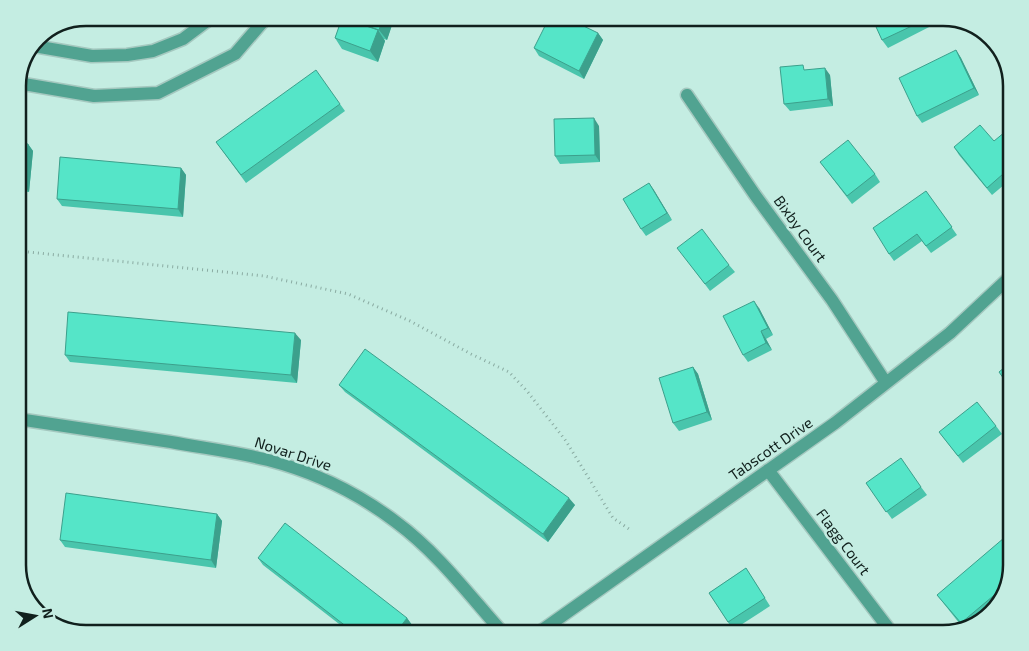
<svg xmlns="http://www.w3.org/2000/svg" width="1029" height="651" font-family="'Exo 2',sans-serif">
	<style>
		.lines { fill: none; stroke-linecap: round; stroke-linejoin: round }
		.minor-casing { stroke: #a4c8bf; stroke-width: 15 }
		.path { stroke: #8aaba2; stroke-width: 3; stroke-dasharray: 1 4; stroke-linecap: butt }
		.minor { stroke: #51a391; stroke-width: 12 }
		.wall { fill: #49c5ac }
		.shaded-wall { fill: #3ca08c }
		.building { fill: #55e5c8; stroke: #3ca08c }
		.labels { text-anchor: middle; stroke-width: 5; stroke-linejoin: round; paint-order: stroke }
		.street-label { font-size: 15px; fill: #11201d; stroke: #c4ede2 }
		.rim { fill: none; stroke: #11201d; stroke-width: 2.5 }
	</style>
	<rect width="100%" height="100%" fill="#c4ede2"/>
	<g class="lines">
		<defs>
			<path id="minor" d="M34,46L92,56L127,55L153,51L183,39L211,18
				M18,83L94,96L158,93L235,54L266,18
				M687,95L755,195L832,300L886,383
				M18,419C69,427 120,434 171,442C203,448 236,452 268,460C314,472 358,493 396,522C438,553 469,595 503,633
				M768,470L892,633
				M538,633L835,423L950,333L1011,276"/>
		</defs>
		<!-- minor casing -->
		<use href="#minor" class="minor-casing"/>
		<!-- path -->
		<path class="path" d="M18,251L264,276L348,294L410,321L471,354L509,372L527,391L566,441L613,518L632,531"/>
		<!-- minor -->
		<use href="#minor" class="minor"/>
	</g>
	<!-- wall -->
	<path class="wall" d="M342,18H393L394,19L387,40L384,39L385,41L378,62L342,49L335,38Z
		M872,18H935L937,23L888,48L882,40Z
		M598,33L603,40L584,79L539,56L534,48Z
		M956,50L961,58L979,95L922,123L917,116Z
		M806,70L830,75L833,106L790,111L784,104Z
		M340,104L345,111L246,183L216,142Z
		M599,126L600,162L560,164L555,156Z
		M1011,140V179L992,195L959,155L954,147L994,141Z
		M18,143L28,144L33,151L29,192L18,191Z
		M820,162L875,174L880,182L852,204Z
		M181,168L186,175L183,217L62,206L57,199Z
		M649,183L672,220L646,236L641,229Z
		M926,191L957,235L931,253L922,241L894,261L889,254Z
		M683,255L729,265L735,272L710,291Z
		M759,308L773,335L766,339L772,350L748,362L743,355Z
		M301,340L297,383L70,362L65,355Z
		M693,367L698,374L712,420L679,431L673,423Z
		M339,385L575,505L548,542L345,392Z
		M996,426L1002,434L963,463L939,432Z
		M866,483L921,487L927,495L892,519Z
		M217,514L222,521L216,568L65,547L60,540Z
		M258,558L407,618L412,625L406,634H352L263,565Z
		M1012,565L1000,602L972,626L963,628L937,595Z
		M746,568L770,606L733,630L709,593Z"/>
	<!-- shaded-wall -->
	<path class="shaded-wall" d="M383,18H393L394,19L387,40L379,30Z
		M378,30L385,41L378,62L370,51Z
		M598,33L603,40L584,79L579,71Z
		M956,50L961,58L979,95L974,88Z
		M825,68L830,75L833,106L828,99Z
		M594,118L599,126L600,162L595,155Z
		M28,144L33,151L29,192L24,185Z
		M181,168L186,175L183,217L178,209Z
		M649,183L654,190L672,220L667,213Z
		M754,301L759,308L773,335L768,328Z
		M761,331L766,339L772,350L766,343Z
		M295,333L301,340L297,383L291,375Z
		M693,367L698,374L712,420L707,412Z
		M569,498L575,505L548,542L543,534Z
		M217,514L222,521L216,568L211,560Z
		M407,618L412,625L406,634H395Z"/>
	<!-- building -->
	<path class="building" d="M342,18L378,30L370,51L335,38Z
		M345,18H383L379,30Z
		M549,18H567L598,33L579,71L534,48Z
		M872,18H929L882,40Z
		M956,50L974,88L917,116L899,78Z
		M803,65L804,70L825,68L828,99L784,104L780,67Z
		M316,70L340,104L241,175L216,142Z
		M594,118L595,155L555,156L554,119Z
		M980,125L994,141L1005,132L1011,140V167L987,188L954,147Z
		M848,140L875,174L847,196L820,162Z
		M18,143L28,144L24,185L18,184Z
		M60,157L181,168L178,209L57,199Z
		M649,183L667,213L641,229L623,199Z
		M926,191L952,227L926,246L917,234L889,254L873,228Z
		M702,229L729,265L705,284L677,248Z
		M754,301L768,328L761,331L766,343L743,355L723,316Z
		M68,312L295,333L291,375L65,355Z
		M365,349L569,498L543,534L339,385Z
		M1011,362V389L999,372Z
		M693,367L707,412L673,423L659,378Z
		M977,402L996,426L958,456L939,432Z
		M901,458L921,487L886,512L866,483Z
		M66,493L217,514L211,560L60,540Z
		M285,523L407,618L395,634H356L258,558Z
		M1011,532L1012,565L1005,586L961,623L937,595Z
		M746,568L765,598L728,622L709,593Z"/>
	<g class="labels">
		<!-- street labels -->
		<g class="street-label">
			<text transform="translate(800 229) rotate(54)" y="5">Bixby Court</text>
			<text transform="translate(771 449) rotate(-35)" y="5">Tabscott Drive</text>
			<text transform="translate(293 454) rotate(18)" y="5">Novar Drive</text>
			<text transform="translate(843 542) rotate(53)" y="5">Flagg Court</text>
		</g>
	</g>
	<!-- crop -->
	<path d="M0 0H1029V651H0ZM86 26H943A60 60 0 0 1 1003 86V565A60 60 0 0 1 943 625H86A60 60 0 0 1 26 565V86A60 60 0 0 1 86 26Z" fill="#c4ede2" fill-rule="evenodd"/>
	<path class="rim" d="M86 26H943A60 60 0 0 1 1003 86V565A60 60 0 0 1 943 625H86A60 60 0 0 1 26 565V86A60 60 0 0 1 86 26Z"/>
	<!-- north arrow -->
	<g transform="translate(35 616) rotate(79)" stroke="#c4ede2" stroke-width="4" paint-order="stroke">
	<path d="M0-4L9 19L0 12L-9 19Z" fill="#11201d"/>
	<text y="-8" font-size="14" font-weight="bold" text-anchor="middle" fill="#11201d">N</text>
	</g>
</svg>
